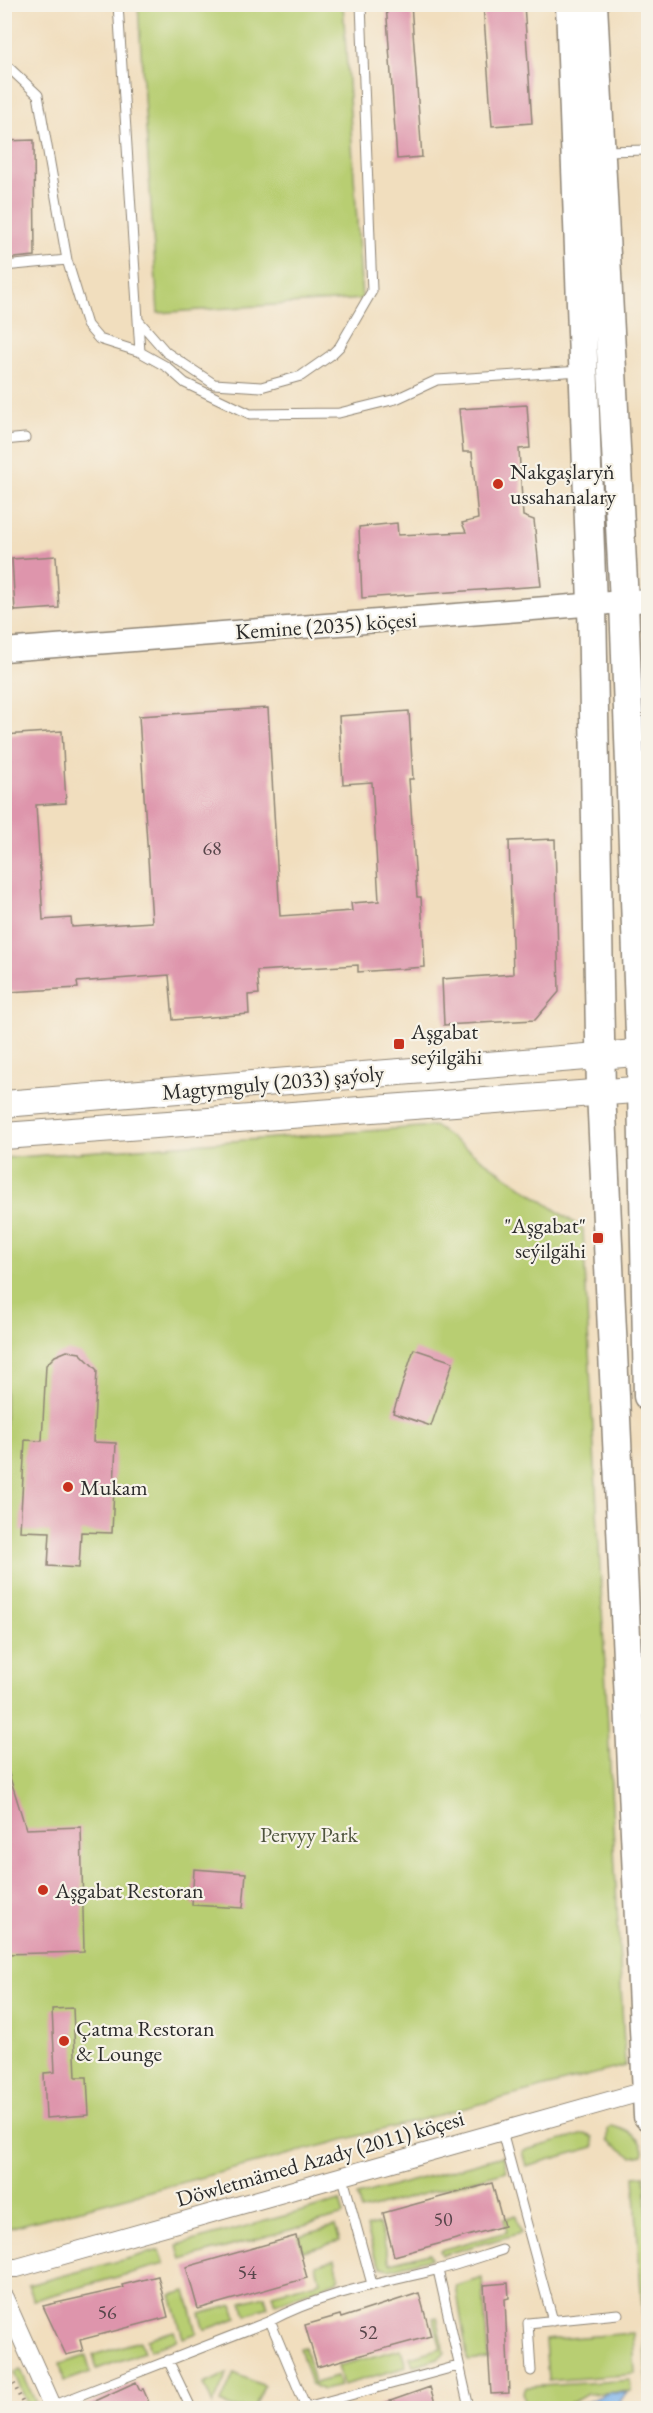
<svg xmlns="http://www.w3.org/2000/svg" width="653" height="2413" font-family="'EB Garamond',serif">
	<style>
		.green { fill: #b8ce72; stroke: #727c4e; stroke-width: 1.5 }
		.water { fill: #7db3eb; stroke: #546f8b; stroke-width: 1.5 }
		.building { fill: #de95ac }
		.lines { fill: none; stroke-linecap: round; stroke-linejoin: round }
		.service-casing { stroke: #8e8474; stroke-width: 11 }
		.minor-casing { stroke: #8e8474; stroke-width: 20 }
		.tertiary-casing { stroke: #8e8474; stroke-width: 25 }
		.secondary-casing { stroke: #8e8474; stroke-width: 28 }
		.primary-casing { stroke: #8e8474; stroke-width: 31 }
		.path { stroke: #8e8474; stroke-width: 4; stroke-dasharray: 1.5 4.5; stroke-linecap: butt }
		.service { stroke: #fff; stroke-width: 9 }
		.minor { stroke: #fff; stroke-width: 18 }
		.tertiary { stroke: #fff; stroke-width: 22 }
		.secondary { stroke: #fff; stroke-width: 26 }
		.primary { stroke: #fff; stroke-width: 28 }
		.poi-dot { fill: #c8321e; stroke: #f7f3e8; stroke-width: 2 }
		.labels { text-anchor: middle; stroke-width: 4.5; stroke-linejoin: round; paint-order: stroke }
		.number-label { font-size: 20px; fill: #58464b }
		.poi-label { font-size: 22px; fill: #2b2b2b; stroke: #f7f3e8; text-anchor: start }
		.street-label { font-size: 22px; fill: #2b2b2b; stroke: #f7f3e8 }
		.park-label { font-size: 22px; fill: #4e543d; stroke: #f7f3e8 }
	</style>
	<rect width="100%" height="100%" fill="#f7f3e8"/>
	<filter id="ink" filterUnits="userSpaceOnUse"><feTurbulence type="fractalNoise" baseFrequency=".0167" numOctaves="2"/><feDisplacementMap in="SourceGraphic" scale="12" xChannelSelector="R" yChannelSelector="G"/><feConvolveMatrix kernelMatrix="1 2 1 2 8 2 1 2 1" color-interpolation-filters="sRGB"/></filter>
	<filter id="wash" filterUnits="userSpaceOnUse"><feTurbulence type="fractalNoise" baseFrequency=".008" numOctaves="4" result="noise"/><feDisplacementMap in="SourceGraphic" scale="24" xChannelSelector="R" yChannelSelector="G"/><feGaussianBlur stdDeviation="1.35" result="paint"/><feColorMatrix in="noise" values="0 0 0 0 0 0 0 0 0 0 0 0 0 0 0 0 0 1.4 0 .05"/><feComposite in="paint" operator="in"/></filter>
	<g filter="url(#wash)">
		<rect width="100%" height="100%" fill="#f1debe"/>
		<!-- green -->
		<path class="green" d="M138,5H343L362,299L158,313Z
			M434,1126L583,1229L625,2066L5,2229V1158Z
			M612,2126C626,2129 645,2139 643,2155L632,2157L608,2140V2129Z
			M585,2134L593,2137L594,2147L526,2166L522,2151Z
			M503,2156L507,2171L361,2211L357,2196Z
			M645,2175L648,2234V2408L634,2176Z
			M340,2201L344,2215L181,2260L177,2245Z
			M516,2215L521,2233L442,2255L440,2250L507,2232L504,2219Z
			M379,2224L390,2263L430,2253L432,2258L389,2269L382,2267L374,2254L367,2227Z
			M335,2226L340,2241L303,2251L299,2236Z
			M160,2250L164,2264L34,2300L28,2285Z
			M335,2259L339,2276L337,2281L275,2304L272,2294L320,2281L316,2265Z
			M482,2278L488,2359L468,2361L456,2286Z
			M186,2291L197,2333L183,2338L171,2295Z
			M265,2296L268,2307L246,2315L242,2302Z
			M233,2305L237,2318L205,2330L200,2314Z
			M437,2317L445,2353L438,2358L413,2366L410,2357L441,2348L433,2318Z
			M174,2331L177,2340L150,2350L147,2339Z
			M633,2333L635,2374L548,2381L545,2340Z
			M140,2341L144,2352L97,2369L93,2355Z
			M305,2347L314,2383L337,2377L340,2386L323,2390L311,2384L300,2348Z
			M401,2349L406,2367L343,2385L338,2366Z
			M86,2356L91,2372L64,2381L60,2364Z
			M21,2370L38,2408H29L14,2373Z
			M234,2373L264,2386L254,2408H233L221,2403Z
			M227,2374L213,2405L204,2384Z
			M630,2380L631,2391L587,2394L563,2408H526L523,2391L527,2387Z"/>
		<!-- water -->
		<path class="water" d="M608,2393H627L620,2401L625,2408H585L582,2404Z"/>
		<g id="blocks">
			<!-- building -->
			<path class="building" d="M386,4H411L422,157L397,159Z
				M483,4H524L532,123L492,126Z
				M34,140L35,256L4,259V141Z
				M527,405L530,448L519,449L523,516L534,520L541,586L362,598L359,527L397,523L398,535L466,532L462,523L478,519L472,452H463L459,409Z
				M56,556L59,608L15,611L12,559Z
				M268,708L280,916L352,911L351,903L379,901L372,782L343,784L339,716L409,711L413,779H409L417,897H421L425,967L358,972V965L257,971L259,994L248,995L249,1014L173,1020L169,975L77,982L78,988L8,992L4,930L7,926L4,735L62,731L66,803L36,805L43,920L71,918L72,927L152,922L139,716Z
				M555,839L559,992L535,1020L444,1025L442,979L513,974L509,841Z
				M414,1349L453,1362L431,1426L393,1413Z
				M67,1351L80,1353L97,1370L93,1442L116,1443L112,1533L81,1532L79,1568L48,1566L50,1532L20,1531L25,1440L42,1441L46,1365L55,1356Z
				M8,1771L26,1829L81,1827L84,1952L4,1954V1772Z
				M194,1869L246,1873L243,1908L192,1905Z
				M73,2008L76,2077H87L89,2115L46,2118L44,2073L55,2072L52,2009Z
				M492,2183L504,2226L394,2256L383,2213Z
				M296,2236L307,2278L198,2309L186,2267Z
				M158,2276L168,2317L80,2340L83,2351L66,2355L43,2306L123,2288L122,2285Z
				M508,2283L509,2298L505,2299L509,2393L491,2394L484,2285Z
				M419,2293L431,2336L317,2367L305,2325L340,2315L341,2318Z
				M136,2382L140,2390L143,2389L152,2409H77Z
				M430,2387L437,2409H376V2406Z"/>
		</g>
	</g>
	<g filter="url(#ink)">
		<use href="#blocks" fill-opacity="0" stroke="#8e8474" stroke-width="1.5"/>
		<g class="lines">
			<defs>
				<path id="service" d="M118,4L140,352
					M4,63L38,95L67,260L87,325L99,339L140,352L167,367L185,383L250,414L339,413L396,399L437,380L581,371
					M603,151L648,150
					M4,266L67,260
					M138,320L166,352L214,384L261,387L301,376L331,355L340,346L372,291L361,4
					M4,440L25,438
					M502,2132L553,2321
					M343,2178L372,2284
					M438,2270L469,2408
					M270,2321L306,2407L458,2366
					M168,2360L191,2408
					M531,2371L528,2323L618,2314
					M52,2406L270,2321C322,2293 379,2284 436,2270C458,2265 480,2257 502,2250"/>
				<path id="minor" d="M4,2268H17L648,2090
					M4,2298L53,2408"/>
				<path id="tertiary" d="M4,650L648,600"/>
				<path id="secondary" d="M4,1104L648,1052
					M4,1136L648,1089"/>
				<path id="primary" d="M570,4L592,604L601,1091L648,2116
					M593,4L624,602L642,1089L648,1396"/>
			</defs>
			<!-- service casing -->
			<use href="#service" class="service-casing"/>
			<!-- minor casing -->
			<use href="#minor" class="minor-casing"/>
			<!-- tertiary casing -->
			<use href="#tertiary" class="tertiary-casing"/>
			<!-- secondary casing -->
			<use href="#secondary" class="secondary-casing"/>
			<!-- primary casing -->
			<use href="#primary" class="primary-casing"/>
			<!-- path -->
			<path class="path" d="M4,2362L25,2408"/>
			<!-- service -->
			<use href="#service" class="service"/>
			<!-- minor -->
			<use href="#minor" class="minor"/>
			<!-- tertiary -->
			<use href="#tertiary" class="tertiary"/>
			<!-- secondary -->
			<use href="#secondary" class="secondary"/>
			<!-- primary -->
			<use href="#primary" class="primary"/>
		</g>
	</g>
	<!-- markers -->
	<g class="poi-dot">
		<circle cx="498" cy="484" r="6"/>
		<rect x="393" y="1038" width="12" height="12" rx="3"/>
		<rect x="592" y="1232" width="12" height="12" rx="3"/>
		<circle cx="68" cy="1487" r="6"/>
		<circle cx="43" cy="1890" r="6"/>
		<circle cx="64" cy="2041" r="6"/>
	</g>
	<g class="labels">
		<!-- number labels -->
		<g class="number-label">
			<text x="212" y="855">68</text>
			<text x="443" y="2226">50</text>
			<text x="247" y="2279">54</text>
			<text x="107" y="2319">56</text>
			<text x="368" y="2339">52</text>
		</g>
		<!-- poi labels -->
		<g class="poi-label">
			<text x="510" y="479">Nakgaşlaryň<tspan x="510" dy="25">ussahanalary</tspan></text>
			<text x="411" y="1039">Aşgabat<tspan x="411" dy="25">seýilgähi</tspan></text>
			<text x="586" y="1233" text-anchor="end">"Aşgabat"<tspan x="586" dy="25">seýilgähi</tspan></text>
			<text x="80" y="1495">Mukam</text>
			<text x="55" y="1898">Aşgabat Restoran</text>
			<text x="76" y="2036">Çatma Restoran<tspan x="76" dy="25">&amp; Lounge</tspan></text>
		</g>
		<!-- street labels -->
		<g class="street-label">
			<text transform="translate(326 625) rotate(-4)" y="8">Kemine (2035) köçesi</text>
			<text transform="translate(273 1082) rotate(-5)" y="8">Magtymguly (2033) şaýoly</text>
			<text transform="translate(320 2158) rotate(-16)" y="8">Döwletmämed Azady (2011) köçesi</text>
		</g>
		<!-- park labels -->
		<g class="park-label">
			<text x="309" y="1842">Pervyy Park</text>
		</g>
	</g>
	<!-- margin -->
	<rect width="653" height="2413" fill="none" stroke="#f7f3e8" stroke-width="24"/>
</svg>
